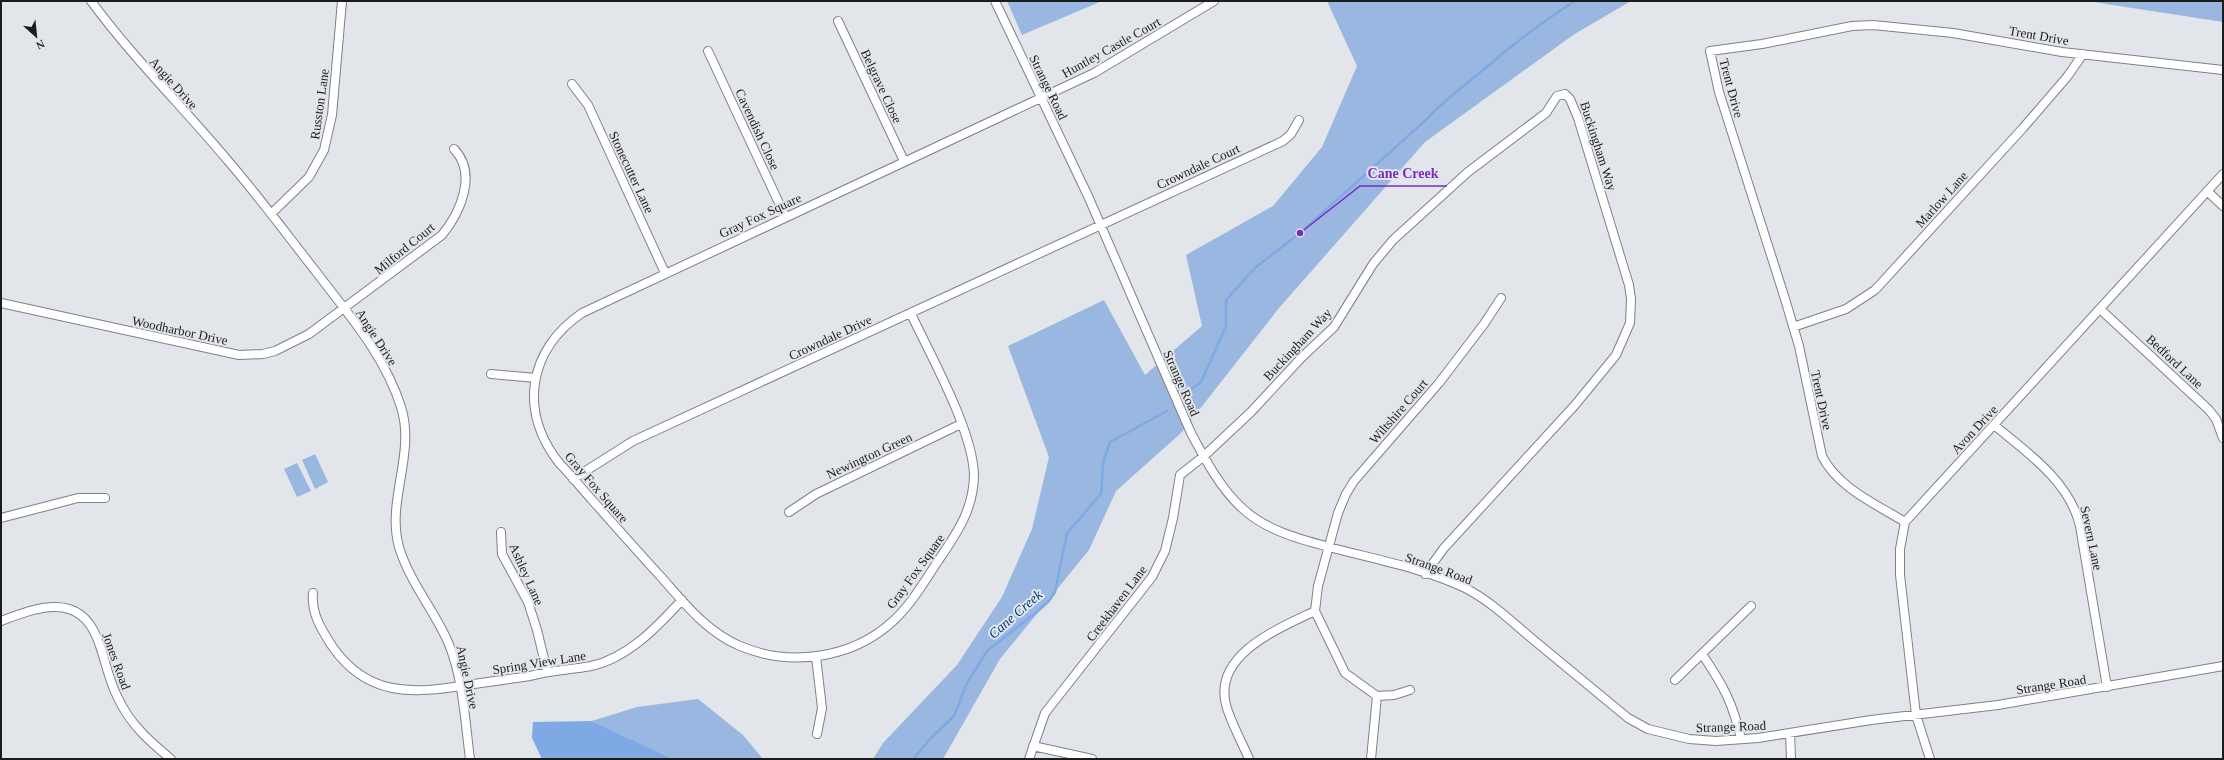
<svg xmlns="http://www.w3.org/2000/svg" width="2224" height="760" font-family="'Times New Roman',serif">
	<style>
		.green { fill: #99b7e0 }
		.water { fill: #7ea9e4 }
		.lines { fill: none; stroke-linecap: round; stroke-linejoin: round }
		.stream { stroke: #7ea9e4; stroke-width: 2.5 }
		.minor-casing { stroke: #7e8185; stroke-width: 10 }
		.minor { stroke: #fff; stroke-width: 8 }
		.labels { text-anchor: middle; stroke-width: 4; stroke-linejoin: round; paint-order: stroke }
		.street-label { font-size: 13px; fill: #1b1c1d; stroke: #e2e5e9 }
		.water-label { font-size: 14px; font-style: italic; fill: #003b80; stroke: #e2e5e9 }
		.leader { fill: none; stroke: #7b2cbf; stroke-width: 1.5 }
		.callout-dot { fill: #7b2cbf; stroke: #e2e5e9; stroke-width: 1.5 }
		.callout-label { font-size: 14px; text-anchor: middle; font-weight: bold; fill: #7b2cbf; stroke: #e2e5e9; stroke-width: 4; stroke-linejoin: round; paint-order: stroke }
	</style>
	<rect width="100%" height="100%" fill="#e2e5e9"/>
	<!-- green -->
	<path class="green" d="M1007,1H1102L1022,35Z
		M1327,1H1631L1573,35L1425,142L1279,308L1181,433L1116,491L1089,550L1000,659L943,759H873L883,743L957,665L1002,597L1032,529L1049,457L1008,346L1104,300L1145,375L1202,326L1186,255L1273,206L1322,147L1357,66Z
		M2087,1H2223V22Z
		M315,454L328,482L315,489L302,460Z
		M297,463L311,491L297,497L284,469Z
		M698,699L743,735L763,759H673L592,721L637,707Z"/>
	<!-- water -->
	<path class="water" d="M592,721L673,759H542L532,738L533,722Z"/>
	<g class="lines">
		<!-- stream -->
		<path class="stream" d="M1185,394L1201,382L1226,326V300L1256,267L1300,233L1427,119C1446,98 1468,83 1489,65C1516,42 1545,20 1575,1
			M913,759L932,737L954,716L967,683L987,651L1038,611L1049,601L1055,592L1067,533L1101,494L1103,463L1110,442L1167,411"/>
		<defs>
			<path id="minor" d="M91,1C133,58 184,108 229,162C260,198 288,236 317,273C349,315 385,356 401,407C416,454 386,501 399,547C409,581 434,610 448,642C463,677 465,721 470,759
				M995,1L1088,196L1191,433C1205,459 1220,488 1242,508C1265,530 1299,539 1329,547C1373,559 1424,568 1465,588C1489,600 1510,620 1530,637C1563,664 1595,691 1628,718L1648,729L1689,739L1716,741L1758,738L1871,720L1998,705L2223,666
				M838,21L904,161
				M708,51L785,216
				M572,84L588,105L665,273
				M2207,191L2223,206
				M271,214L309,177L324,150L332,115L342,1
				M1,303L239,355L263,354L275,351L309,334L442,235C460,213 478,174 454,149
				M2100,309L2209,410L2216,419L2223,438
				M911,314C931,356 972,429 974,474C974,509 957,533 938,561C924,582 911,605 892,622C851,659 790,667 740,646C707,632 685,604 662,578C639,553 616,527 593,501C582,489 571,475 560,464C518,412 528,350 582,313L1094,73L1214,1
				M1793,327L1846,309L1875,290L2023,128L2067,77L2083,54
				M491,374L536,378
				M1994,425C2027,452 2070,482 2080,526L2107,687
				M573,479L633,441L1283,141L1291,134L1299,120
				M789,512L816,494L961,424
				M1,518L78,498H105
				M1905,522C1876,504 1838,488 1822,456L1799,346L1785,299L1719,92L1710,51L1762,44L1852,26L1873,25L1953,33L2062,52L2223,70
				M501,532L502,554L528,602L537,630L547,671
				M313,593C311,613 321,629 332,646C367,697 412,694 467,685C488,682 509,679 530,676C550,670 570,670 591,666C628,658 657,627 682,600
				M1,621C37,607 79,592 97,638C105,657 108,679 118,698C130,724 149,741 171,759
				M1702,654C1723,685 1733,703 1741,739
				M816,657L822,708L817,734
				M1675,680L1751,606
				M1410,690L1394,695L1377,696L1345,673L1315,611L1318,586L1338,513L1346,494L1354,481L1439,383L1484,324L1501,298
				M1790,733L1791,759
				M1033,746L1092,759
				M1029,759L1045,713L1152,577L1165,551L1173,518L1180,475L1204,456L1251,412L1302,357L1334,327L1373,264L1393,240L1468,172L1546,113L1557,96L1565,94L1570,99L1578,118L1629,285L1631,299L1630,323L1616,355L1575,405L1444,548L1425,574
				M1249,759C1242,742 1231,723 1226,705C1213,654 1280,628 1315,611
				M1371,759L1377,696
				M1930,759L1916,715L1900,575V549L1905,522L2223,174"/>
		</defs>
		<!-- minor casing -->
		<use href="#minor" class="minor-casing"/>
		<!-- minor -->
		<use href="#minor" class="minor"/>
	</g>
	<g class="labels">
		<!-- street labels -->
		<g class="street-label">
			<text transform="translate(2039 35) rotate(10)" y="5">Trent Drive</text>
			<text transform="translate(1111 47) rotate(-29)" y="5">Huntley Castle Court</text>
			<text transform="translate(174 83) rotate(48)" y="5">Angie Drive</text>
			<text transform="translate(882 86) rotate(65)" y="5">Belgrave Close</text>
			<text transform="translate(1049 87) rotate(64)" y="5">Strange Road</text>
			<text transform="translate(1732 88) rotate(75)" y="5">Trent Drive</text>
			<text transform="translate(319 104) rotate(-82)" y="5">Russton Lane</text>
			<text transform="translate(758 129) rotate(65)" y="5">Cavendish Close</text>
			<text transform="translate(1599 146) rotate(72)" y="5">Buckingham Way</text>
			<text transform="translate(1198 166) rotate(-25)" y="5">Crowndale Court</text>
			<text transform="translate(632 172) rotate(65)" y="5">Stonecutter Lane</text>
			<text transform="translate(1941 199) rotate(-48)" y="5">Marlow Lane</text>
			<text transform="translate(760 215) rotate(-25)" y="5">Gray Fox Square</text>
			<text transform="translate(404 248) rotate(-39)" y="5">Milford Court</text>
			<text transform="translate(180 330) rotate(12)" y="5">Woodharbor Drive</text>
			<text transform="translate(377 337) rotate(57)" y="5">Angie Drive</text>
			<text transform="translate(830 337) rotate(-25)" y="5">Crowndale Drive</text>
			<text transform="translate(1297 344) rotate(-47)" y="5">Buckingham Way</text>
			<text transform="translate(2175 361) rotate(43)" y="5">Bedford Lane</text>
			<text transform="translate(1182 383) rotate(66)" y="5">Strange Road</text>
			<text transform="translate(1822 400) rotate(78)" y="5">Trent Drive</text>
			<text transform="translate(1398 411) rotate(-49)" y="5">Wiltshire Court</text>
			<text transform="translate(1974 429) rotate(-47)" y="5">Avon Drive</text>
			<text transform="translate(869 455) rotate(-25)" y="5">Newington Green</text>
			<text transform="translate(597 487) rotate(49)" y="5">Gray Fox Square</text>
			<text transform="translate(2092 538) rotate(78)" y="5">Severn Lane</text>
			<text transform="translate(1439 568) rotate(20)" y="5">Strange Road</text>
			<text transform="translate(915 571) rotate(-54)" y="5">Gray Fox Square</text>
			<text transform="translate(527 574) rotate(66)" y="5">Ashley Lane</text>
			<text transform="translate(1116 603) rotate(-53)" y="5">Creekhaven Lane</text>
			<text transform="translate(117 661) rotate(70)" y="5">Jones Road</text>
			<text transform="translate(539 662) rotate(-9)" y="5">Spring View Lane</text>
			<text transform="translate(468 677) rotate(78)" y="5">Angie Drive</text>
			<text transform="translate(2051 684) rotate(-9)" y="5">Strange Road</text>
			<text transform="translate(1731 726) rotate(-2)" y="5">Strange Road</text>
		</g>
		<!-- water labels -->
		<g class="water-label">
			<text transform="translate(1015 614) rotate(-41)" y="5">Cane Creek</text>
		</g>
	</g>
	<!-- callouts -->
	<path class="leader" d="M1300 233L1360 186H1447"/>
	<circle class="callout-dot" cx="1300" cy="233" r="4"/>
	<g class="callout-label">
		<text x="1403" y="178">Cane Creek</text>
	</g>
	<!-- border -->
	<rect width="2224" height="760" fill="none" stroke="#1b1c1d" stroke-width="4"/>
	<!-- north arrow -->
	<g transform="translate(36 36) rotate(153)" stroke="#e2e5e9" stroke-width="3" paint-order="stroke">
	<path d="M0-3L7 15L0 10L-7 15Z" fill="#1b1c1d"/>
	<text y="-6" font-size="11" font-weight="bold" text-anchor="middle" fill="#1b1c1d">N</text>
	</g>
</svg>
